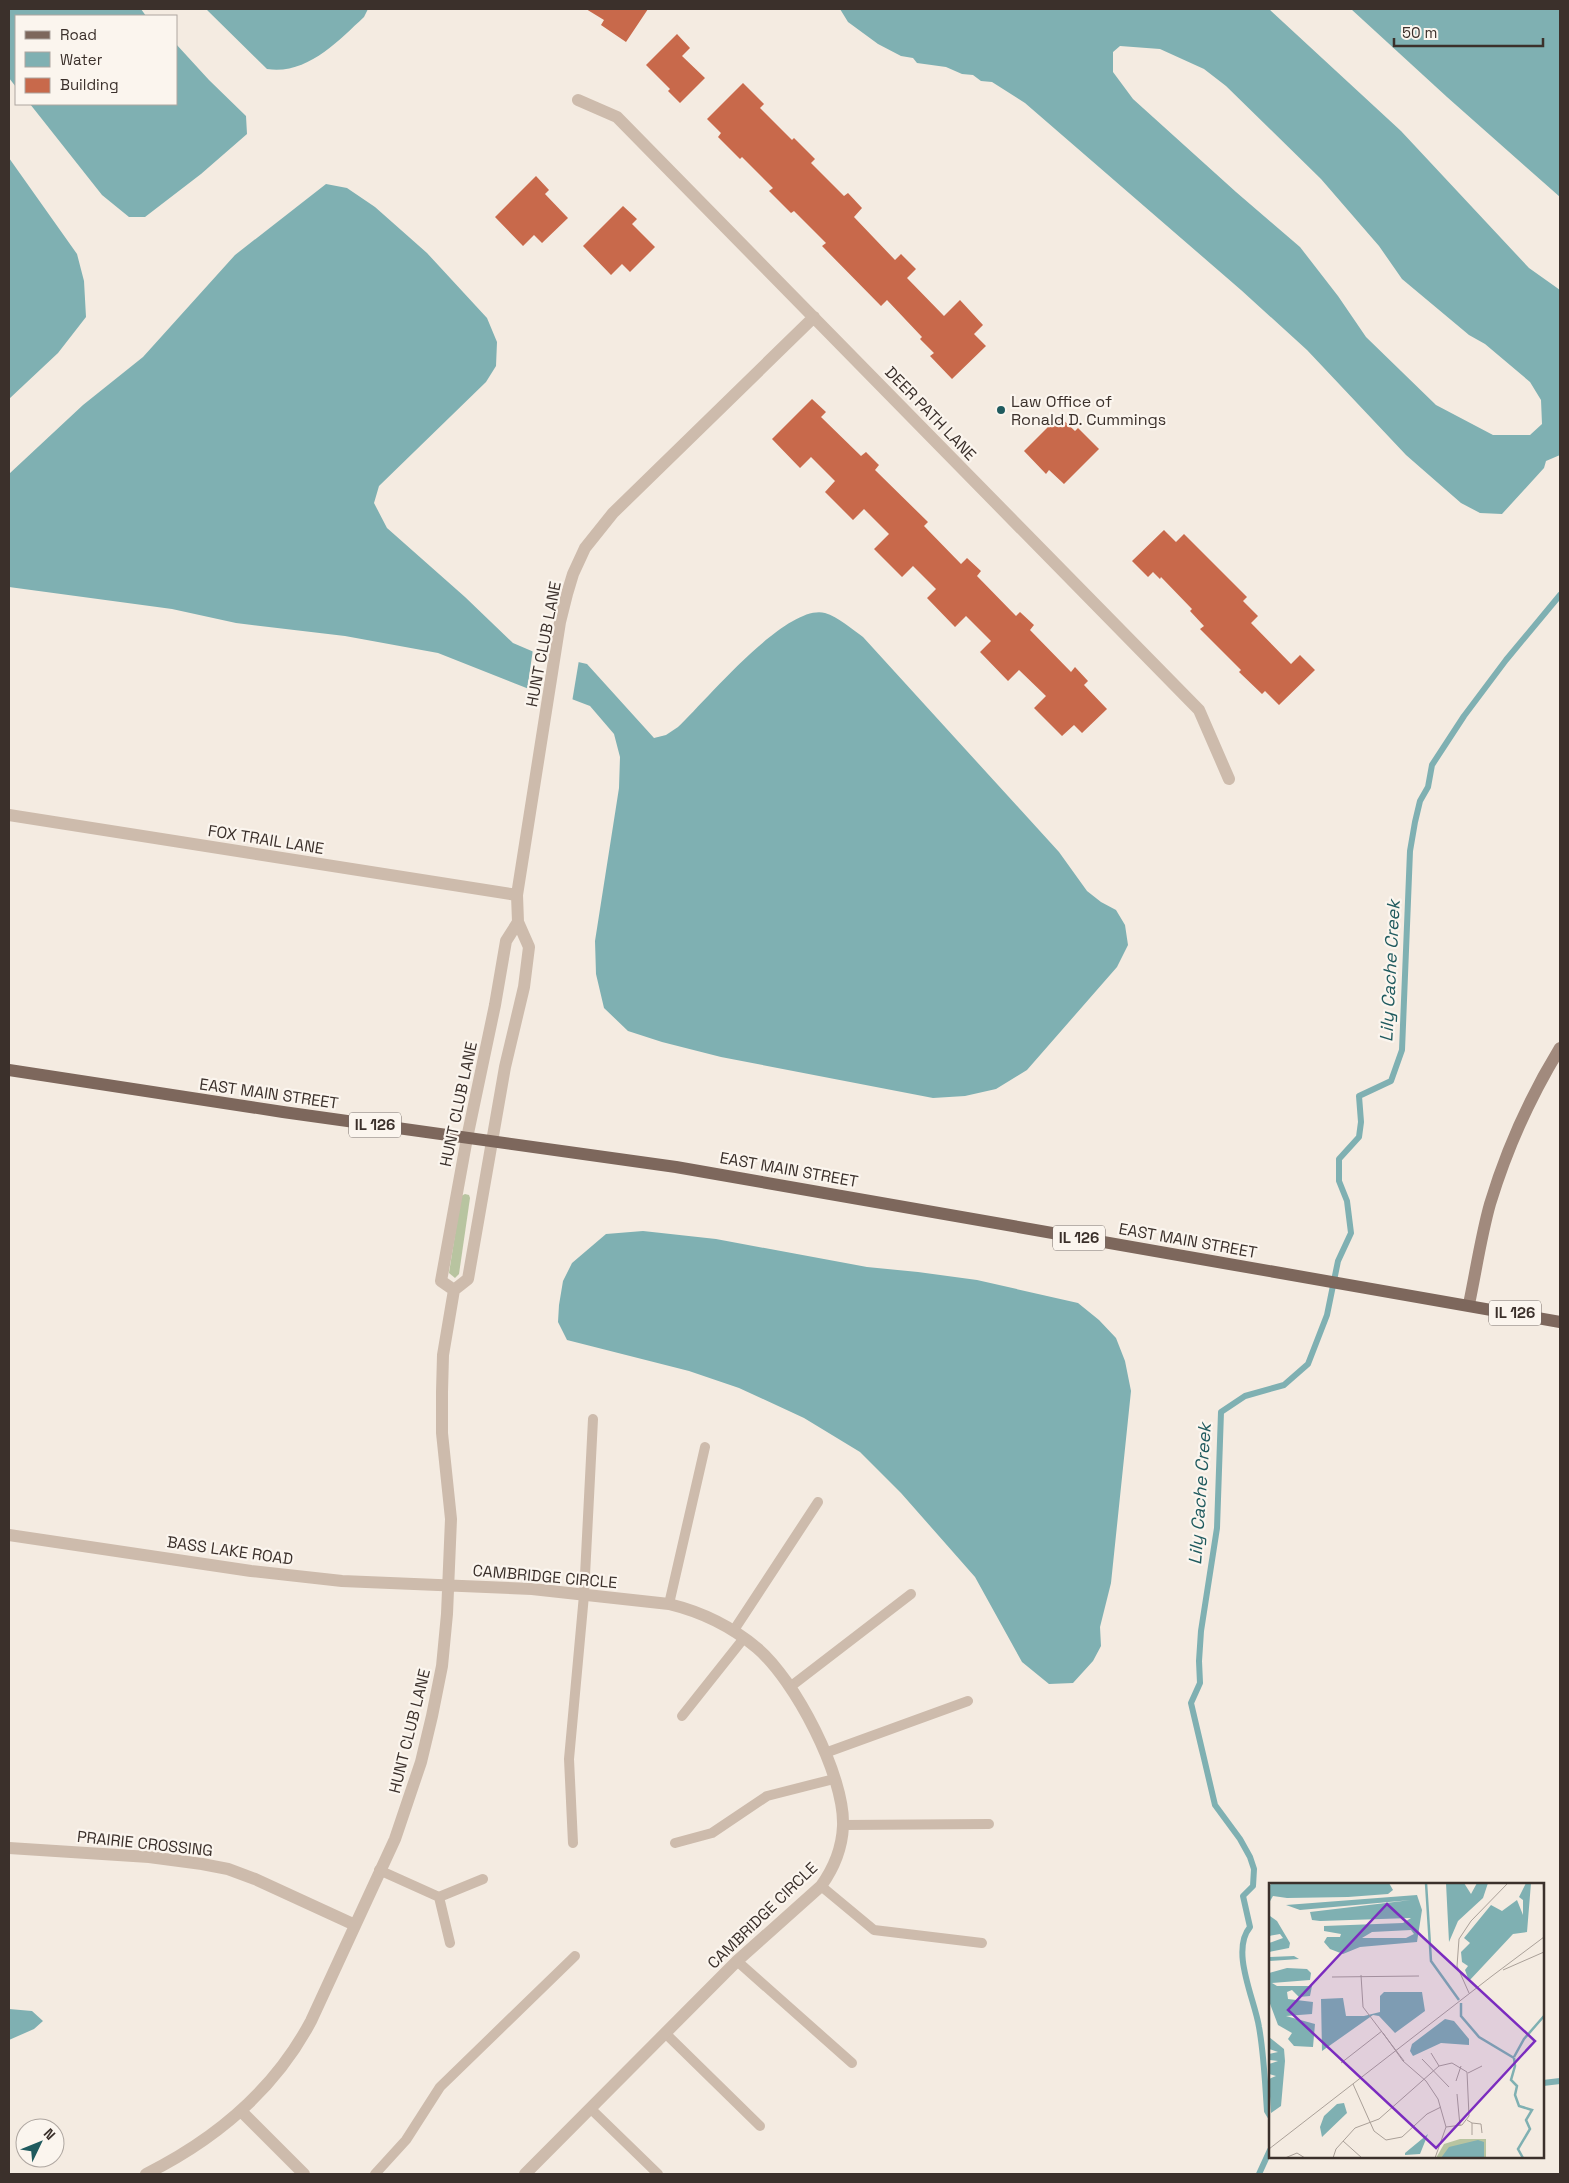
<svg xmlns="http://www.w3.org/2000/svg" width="1569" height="2183" font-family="'Space Grotesk',sans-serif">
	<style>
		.green { fill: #b8c4a0 }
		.water { fill: #7fb0b2; fill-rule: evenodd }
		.pier { fill: #f4ebe1 }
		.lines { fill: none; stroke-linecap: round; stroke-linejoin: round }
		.stream { stroke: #7fb0b2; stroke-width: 6 }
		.building { fill: #c8694b }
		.lane { stroke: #cdbbac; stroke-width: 10 }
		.street { stroke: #cdbbac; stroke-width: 12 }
		.secondary { stroke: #a18a7d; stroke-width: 12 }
		.primary { stroke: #7d675c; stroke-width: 12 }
		.poi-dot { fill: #1f5a5e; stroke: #fbf5ee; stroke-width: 2 }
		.labels { text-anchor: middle; stroke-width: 4.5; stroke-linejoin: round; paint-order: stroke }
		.shield { fill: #fbf5ee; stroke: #756b66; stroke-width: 1 }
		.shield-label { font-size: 15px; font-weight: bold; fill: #3b302b }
		.poi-label { font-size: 16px; fill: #3b302b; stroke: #fbf5ee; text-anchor: start }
		.street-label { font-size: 16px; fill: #3b302b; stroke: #fbf5ee }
		.water-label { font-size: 18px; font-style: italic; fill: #1f5a5e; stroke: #fbf5ee }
		.inset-river { fill: none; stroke: #7fb0b2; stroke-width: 2.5 }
		.inset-road { fill: none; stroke: #aaa098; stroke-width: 1 }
		.view { fill: #7b2cbf; fill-opacity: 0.15; stroke: #7b2cbf; stroke-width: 2.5 }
		.inset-edge { fill: none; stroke: #3b302b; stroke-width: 2.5 }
	</style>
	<rect width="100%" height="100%" fill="#f4ebe1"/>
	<!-- green -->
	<path class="green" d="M465,1194L469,1195L470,1198L459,1274L455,1278L449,1273L461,1196Z"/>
	<!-- water -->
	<path class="water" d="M9,9H141L146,16H16V87L9,78Z
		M206,9H368L364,17C337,42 307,75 267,69Z
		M840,9H1269L1401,131L1529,268L1560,290V455L1546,461L1544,468L1502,514L1480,513L1461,503L1406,455L1307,350L1241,290L1025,103L992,82L981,81L973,75L962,74L946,67L917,63L913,58L901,56L878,44L848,22ZM1120,46L1160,49L1204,69L1226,86L1321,179L1379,246L1402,279L1469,335L1485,344L1530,382L1541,400L1542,424L1530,435H1493L1436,405L1366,337L1338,296L1300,247L1236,192L1133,99L1113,72V52Z
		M1351,9H1560V197L1447,97Z
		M176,44L209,80L246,116L247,134L201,174L145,217H129L102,195L30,104H176Z
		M9,158L77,254L84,281L86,317L58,353L9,399Z
		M326,184L347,188L375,207L427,253L487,318L497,342L496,366L486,382L379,486L374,503L387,528L465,597L513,643L534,652L587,664L654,738L666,735L678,727C705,702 786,603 825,613C838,617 852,629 863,637L1059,852L1087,891L1101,902L1116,910L1125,925L1128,945L1117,967L1027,1070L996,1089L965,1096L933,1098L721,1057L662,1042L628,1031L604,1008L596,974L595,941L619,788L620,757L614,734L590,706L569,698L529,689L438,653L345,636L236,623L172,609L9,587V474L83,405L143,357L235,255Z
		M643,1231L716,1239L867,1267L918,1272L977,1280L1078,1303L1099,1320L1116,1338L1125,1361L1131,1391L1111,1583L1100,1627L1101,1646L1093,1661L1073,1683L1049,1684L1022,1662L975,1577L901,1493L860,1452L804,1418L739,1388L689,1371L567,1340L558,1322L559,1305L563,1281L572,1263L606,1234Z
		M9,2009L32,2011L43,2021L34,2029L9,2040Z"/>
	<!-- pier -->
	<path class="pier" d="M533,649L579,660L572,702L527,691Z"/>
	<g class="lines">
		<!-- stream -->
		<path class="stream" d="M1543,2083L1560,2081
			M1270,2116L1267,2111C1265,2083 1264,2055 1259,2027C1255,2000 1230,1951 1250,1927L1243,1896L1253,1886L1254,1869L1250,1857L1240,1839L1215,1805L1191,1703L1200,1683L1199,1661L1201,1631L1217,1528L1221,1412L1245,1396L1284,1385L1308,1364L1327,1315L1338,1261L1351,1233L1347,1201L1339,1181V1159L1359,1137L1361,1122L1359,1096L1391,1081L1402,1050L1410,851L1415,822L1420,801L1428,787L1432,765L1464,716L1506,660L1560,595
			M1259,2174L1270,2150"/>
	</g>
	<!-- building -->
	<path class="building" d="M586,9H648L626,42L601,25L604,20Z
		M677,34L690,48L682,56L705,78L680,103L668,91L670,89L646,65Z
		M743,83L764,104L760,108L792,140L794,138L815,159L811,163L844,196L848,193L862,208L854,217L895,260L901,254L916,269L907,278L944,316L960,300L983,325L974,334L986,346L952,379L930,356L934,353L920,339L922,337L887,300L881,306L822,246L826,243L794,211L791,213L769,191L773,188L742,157L740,159L718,137L721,133L707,119Z
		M536,176L549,190L545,194L568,218L542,243L534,235L523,246L495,217Z
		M623,206L637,219L632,224L655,247L630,272L622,264L611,275L583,246Z
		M812,399L826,412L821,417L861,456L866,452L879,465L875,470L928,522L924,526L961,564L967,558L981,571L977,576L1016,616L1020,612L1034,625L1030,630L1071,672L1075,667L1088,681L1084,685L1107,709L1082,733L1074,725L1062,736L1034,708L1046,696L1019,670L1008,681L980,652L991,641L966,616L955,627L927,598L936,589L913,566L902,577L874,549L889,534L864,509L853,520L825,492L835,481L811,457L800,468L772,439Z
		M1059,416L1075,431L1078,428L1099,449L1064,484L1049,470L1046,474L1024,451Z
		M1164,530L1176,542L1184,534L1247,597L1243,601L1258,616L1251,623L1291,664L1300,655L1315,670L1279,705L1265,691L1262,694L1239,672L1241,670L1200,629L1204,626L1190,611L1192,609L1161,577L1160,579L1153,572L1148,577L1132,561Z"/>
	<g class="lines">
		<!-- lane -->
		<path class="lane" d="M669,1604L705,1447
			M734,1630L818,1502
			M790,1687L911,1594
			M682,1716L744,1638
			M825,1753L968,1701
			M843,1825L989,1824
			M573,1843L569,1759L584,1595L593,1419
			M675,1843L712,1833L767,1796L834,1779
			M379,1870L439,1897L483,1879
			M821,1886L874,1930L982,1943
			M439,1897L450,1943
			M737,1961L852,2063
			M665,2033L760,2126
			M591,2109L658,2174
			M375,2174L406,2140L440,2087L575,1956"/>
		<!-- street -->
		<path class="street" d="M578,100L617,117L1199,710L1229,779
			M9,815L517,895
			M454,1290L441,1281L467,1138L495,1005L506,941L518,922
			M9,1535L251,1571L342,1581L532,1589L669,1604C702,1612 731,1626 757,1648C795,1680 845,1776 843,1826C842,1849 834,1868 821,1886L737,1961L525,2174
			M9,1848L149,1857L202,1864L228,1869L255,1879L355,1925
			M241,2111L304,2174
			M146,2174C216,2139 274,2091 311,2021L395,1839L421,1762L432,1716L442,1666L447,1614L451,1519L442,1433V1392L443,1355L454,1290L468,1279L505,1067L524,987L529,947L518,922L517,895L560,622L567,594L573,574L585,548L613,513L814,317"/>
		<!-- secondary -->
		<path class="secondary" d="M1469,1304C1476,1271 1481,1236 1490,1204C1507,1148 1530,1097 1560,1048"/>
		<!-- primary -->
		<path class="primary" d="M9,1070L283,1112L676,1167L1560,1322"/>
	</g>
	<!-- markers -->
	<circle class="poi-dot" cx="1001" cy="410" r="5"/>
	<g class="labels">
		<!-- shield labels -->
		<g class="shield">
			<rect x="349" y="1112.5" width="52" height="25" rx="4"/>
			<rect x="1053" y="1225.5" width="52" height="25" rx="4"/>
			<rect x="1489" y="1300.5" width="52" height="25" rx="4"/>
		</g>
		<g class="shield-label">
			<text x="375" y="1130">IL 126</text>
			<text x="1079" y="1243">IL 126</text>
			<text x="1515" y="1318">IL 126</text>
		</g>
		<!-- poi labels -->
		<g class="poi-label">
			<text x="1011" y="407">Law Office of<tspan x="1011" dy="18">Ronald D. Cummings</tspan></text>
		</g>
		<!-- street labels -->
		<g class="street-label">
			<text transform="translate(931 413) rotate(46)" y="6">DEER PATH LANE</text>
			<text transform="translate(543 644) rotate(-79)" y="6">HUNT CLUB LANE</text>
			<text transform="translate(266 839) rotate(9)" y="6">FOX TRAIL LANE</text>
			<text transform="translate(269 1093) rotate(8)" y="6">EAST MAIN STREET</text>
			<text transform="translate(458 1104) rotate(-78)" y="6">HUNT CLUB LANE</text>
			<text transform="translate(789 1169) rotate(10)" y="6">EAST MAIN STREET</text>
			<text transform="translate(1188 1240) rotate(10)" y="6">EAST MAIN STREET</text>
			<text transform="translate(230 1550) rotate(8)" y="6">BASS LAKE ROAD</text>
			<text transform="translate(545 1576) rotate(5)" y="6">CAMBRIDGE CIRCLE</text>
			<text transform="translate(409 1731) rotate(-76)" y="6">HUNT CLUB LANE</text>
			<text transform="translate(145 1843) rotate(6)" y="6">PRAIRIE CROSSING</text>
			<text transform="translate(762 1915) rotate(-44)" y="6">CAMBRIDGE CIRCLE</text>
		</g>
		<!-- water labels -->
		<g class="water-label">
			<text transform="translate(1390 971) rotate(-87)" y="6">Lily Cache Creek</text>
			<text transform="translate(1200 1494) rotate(-86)" y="6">Lily Cache Creek</text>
		</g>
	</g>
	<!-- overview -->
	<g transform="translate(1269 1883)">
		<rect width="275" height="275" fill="#f4ebe1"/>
		<path d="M191,256H217V275H167L175,261Z" fill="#b8c4a0"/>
		<path d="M3,0H120L124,7L119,11L79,14L18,15L4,13L0,20V3ZM177,0H195L202,11L208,0H219L214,15L189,38L180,59ZM257,0H262L258,49L244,51L200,98L196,87L199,83L193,79L192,69L201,60L195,55L222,22L233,28L248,17L254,32V17L250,14ZM148,12L153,27L148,59L91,64L74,71L61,66L55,59L58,54H71L72,51L55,48V43L134,40L142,35L51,38L43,37L41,29L142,17L31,27L17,22ZM142,47L145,51L137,55H93L103,49ZM1,33L8,38L21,60L20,65L0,69V60L14,55L11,51L0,53ZM25,73L30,76L0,78V74ZM18,85L38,86L42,90L41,97L3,100L8,103H43L41,113L30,114L23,107L18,109L19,116L44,119L43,131L17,133L46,141L44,164L25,163L19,156L23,150L9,142L0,118V90ZM115,109H153L156,128L126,150L110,133L104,132L53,168L52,116L74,115L77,133H95L111,129V113ZM176,136L185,138L200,156V162L172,160L144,173L141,168L143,161ZM0,154L15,166L16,178L12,223L2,230L0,196L7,193L0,191V181L9,178L0,177V171L9,169L0,166ZM75,220L78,230L53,254L51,244L55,233L68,221ZM159,251L151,271L136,272V270ZM209,257L215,259V275H172L180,264Z" fill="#7fb0b2" fill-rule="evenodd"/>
		<path class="inset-river" d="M157,0L162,78L190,117M192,120V133L210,154L245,175M245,174L255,156L275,133M245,175L246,183L242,197L248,203L246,212L250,223L263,227L257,237L261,246L249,266L254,275"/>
		<path class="inset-road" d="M274,0L275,16M234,87L275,69M92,92L94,124L135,178M223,93L275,54M63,94L150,93M200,110L188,83L190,56L202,38L239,0M114,150L134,178L157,198L169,216L177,244L166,275M162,170L170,183M153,176L180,204M72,180L113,148M199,190L213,183M187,198L192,183M84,201L105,248L117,257L133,254L158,231L172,224M188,211L191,243M198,237L203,240V252M203,240L212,241L213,250M74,258L93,275M0,266L223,93M16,275L28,270L36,275M64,275L67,266L86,245L110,236L170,183L183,180L198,189L200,233L193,242L177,244"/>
		<path class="view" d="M118,21L266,158L167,265L19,127Z"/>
		<rect width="275" height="275" class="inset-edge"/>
	</g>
	<!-- border -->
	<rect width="1569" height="2183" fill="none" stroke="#3b302b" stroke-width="20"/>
	<!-- legend -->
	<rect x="15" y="15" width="162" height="90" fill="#fbf5ee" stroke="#aea6a0"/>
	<rect x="25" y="31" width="25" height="8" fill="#7d675c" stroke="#aea6a0"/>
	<text x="60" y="40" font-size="15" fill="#3b302b">Road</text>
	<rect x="25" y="52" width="25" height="15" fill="#7fb0b2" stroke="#aea6a0"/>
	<text x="60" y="65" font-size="15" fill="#3b302b">Water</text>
	<rect x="25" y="78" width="25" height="15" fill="#c8694b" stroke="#aea6a0"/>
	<text x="60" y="90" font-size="15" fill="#3b302b">Building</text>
	<!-- north arrow -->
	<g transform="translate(40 2143) rotate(47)"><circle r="24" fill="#fbf5ee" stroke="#aea6a0"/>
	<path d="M0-4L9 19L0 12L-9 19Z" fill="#1f5a5e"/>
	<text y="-8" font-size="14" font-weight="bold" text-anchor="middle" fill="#3b302b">N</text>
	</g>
	<!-- scale -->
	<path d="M1394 38v8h149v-8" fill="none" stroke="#3b302b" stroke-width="2.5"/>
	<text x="1402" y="38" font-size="15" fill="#3b302b" stroke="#fbf5ee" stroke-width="4" paint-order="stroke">50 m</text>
</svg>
